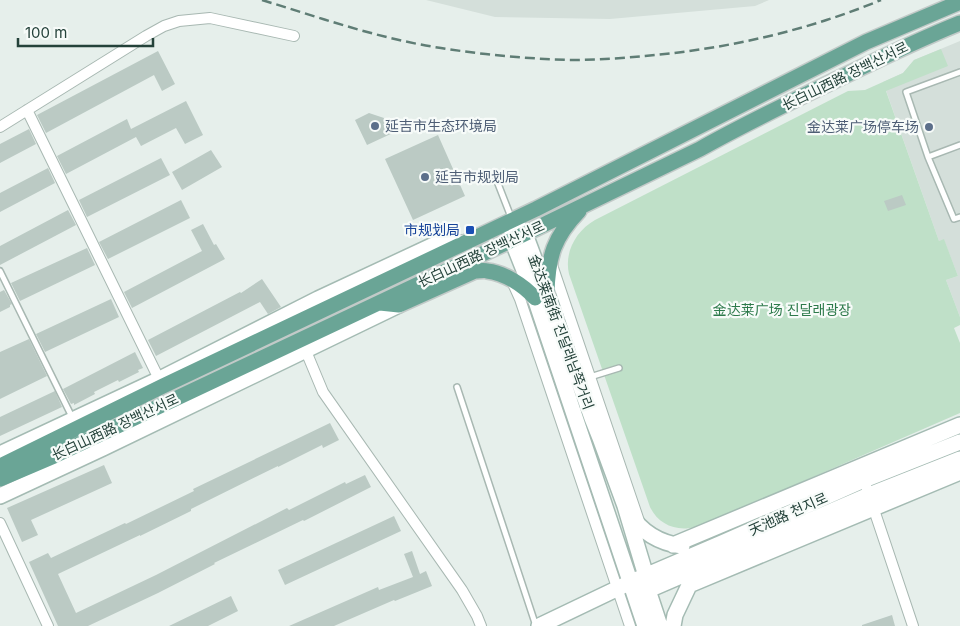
<svg xmlns="http://www.w3.org/2000/svg" width="960" height="626" font-family="Inter,'Noto Sans SC','Noto Sans KR',sans-serif">
	<style>
		.built { fill: #d4dfda }
		.green { fill: #bfe0c8 }
		.building { fill: #bbcac4 }
		.lines { fill: none; stroke-linecap: round; stroke-linejoin: round }
		.lane-casing { stroke: #a8b8b2; stroke-width: 8 }
		.street-casing { stroke: #a8b8b2; stroke-width: 12 }
		.secondary-casing { stroke: #a4bbb3; stroke-width: 18 }
		.primary-casing { stroke: #c2cac8; stroke-width: 18 }
		.lane { stroke: #fff; stroke-width: 5 }
		.street { stroke: #fff; stroke-width: 10 }
		.secondary { stroke: #fff; stroke-width: 15 }
		.primary { stroke: #6aa596; stroke-width: 15 }
		.rail { stroke: #5f7d75; stroke-width: 2.5; stroke-dasharray: 10 5; stroke-linecap: butt }
		.service-dot { fill: #5c6f8a; stroke: #f7fbf9; stroke-width: 2 }
		.transit-dot { fill: #1a4fb4; stroke: #f7fbf9; stroke-width: 2 }
		.labels { text-anchor: middle; stroke-width: 4.5; stroke-linejoin: round; paint-order: stroke }
		.street-label { font-size: 14px; fill: #24423a; stroke: #f7fbf9 }
		.service-label { font-size: 14px; fill: #4e5e75; stroke: #f7fbf9; text-anchor: start }
		.transit-label { font-size: 14px; fill: #164399; stroke: #f7fbf9; text-anchor: end }
		.park-label { font-size: 14px; fill: #2d7a4b; stroke: #f7fbf9 }
	</style>
	<rect width="100%" height="100%" fill="#e6efeb"/>
	<!-- built -->
	<path class="built" d="M426,0H769L755,6L610,19L495,17Z
		M960,41V317L946,280L958,276L944,240L939,241L883,82L903,73L914,60Z"/>
	<!-- green -->
	<path class="green" d="M941,49L948,66L886,91L939,241L944,239L958,276L946,280L960,317V325L954,328L960,343V413L790,487L695,527C676,532 658,524 650,507L569,274C564,252 576,231 595,220L848,91L865,90L903,73L914,60Z"/>
	<!-- building -->
	<path class="building" d="M158,51L175,84L162,91L154,75L46,133L37,115Z
		M186,101L203,135L185,144L176,128L141,146L136,137L66,174L57,156L127,119L131,129Z
		M369,113L390,120L395,132L367,145L355,120Z
		M29,129L36,144L0,163V144Z
		M438,135L465,196L413,220L385,159Z
		M211,150L222,167L182,190L172,172Z
		M161,158L170,175L87,217L79,200Z
		M48,168L55,183L0,212V193Z
		M902,195L906,205L888,211L884,201Z
		M181,200L190,218L108,259L99,242Z
		M68,210L76,225L0,265V246Z
		M203,224L214,245L216,244L225,259L132,308L124,292L202,251L191,230Z
		M87,248L95,265L20,301L11,283Z
		M262,279L281,307L268,314L260,302L156,356L148,340L240,292L241,293Z
		M4,290L12,304L10,305V307L0,312V292Z
		M111,299L119,317L45,352L36,334Z
		M29,339L47,376L0,399V352Z
		M135,352L143,368L138,370L139,372L119,382L118,380L94,392L95,394L74,405V403L71,404L63,389Z
		M55,391L62,407L0,436V417Z
		M330,423L339,440L323,448L322,445L278,467V466L191,509V511L140,536V535L58,574L76,613L156,575L287,508L289,510L345,482L346,484L365,475L371,487L304,521L303,520L214,563L215,564L158,593L88,626H58L29,562L48,553L51,558L125,523L126,524L194,491L193,489Z
		M104,465L112,483L31,520L38,535L22,542L7,508Z
		M394,516L401,531L285,585L278,570Z
		M412,551L420,574L426,571L432,586L395,601L394,600L334,626H289L378,587L379,590L413,577L404,554Z
		M231,596L238,611L208,626H169Z
		M892,615L895,626H862V625Z"/>
	<g class="lines">
		<defs>
			<path id="lane" d="M960,72L906,92L928,157L954,219L960,217
				M928,157L960,145
				M495,176L511,217
				M0,271L72,417
				M590,377L619,368
				M457,387L536,626"/>
			<path id="street" d="M27,110L161,383
				M0,127L146,36L164,26L179,21L210,18L294,36
				M551,262L639,521
				M511,279L520,299L630,626
				M303,344L323,392L462,590L477,616L481,626
				M864,480L913,626
				M0,523L48,626"/>
			<path id="secondary" d="M512,220L525,234L547,293L592,418L600,438L625,506L646,576L648,590L660,626
				M512,227V240L535,298L645,626
				M0,454L160,379L318,299L438,243H464
				M0,496L103,448L399,305
				M629,513C642,533 659,543 682,546
				M673,545L960,425
				M689,585L960,472
				M639,594L869,495L960,459
				M539,626L631,582L722,543L864,480L960,442
				M673,626L675,615L693,577"/>
			<path id="primary" d="M547,293C548,256 554,237 579,211
				M380,303L399,305L475,271C479,271 484,270 487,271C505,273 523,285 535,298
				M0,466L163,386L536,209L866,42L960,2
				M0,479L54,456L512,240L700,149C737,128 776,109 815,90C863,67 910,43 960,23"/>
		</defs>
		<!-- lane casing -->
		<use href="#lane" class="lane-casing"/>
		<!-- street casing -->
		<use href="#street" class="street-casing"/>
		<!-- secondary casing -->
		<use href="#secondary" class="secondary-casing"/>
		<!-- primary casing -->
		<use href="#primary" class="primary-casing"/>
		<!-- lane -->
		<use href="#lane" class="lane"/>
		<!-- street -->
		<use href="#street" class="street"/>
		<!-- secondary -->
		<use href="#secondary" class="secondary"/>
		<!-- primary -->
		<use href="#primary" class="primary"/>
		<!-- rail -->
		<path class="rail" d="M262,0C321,18 380,39 441,48C485,55 529,59 574,60C598,60 622,58 645,56C726,49 806,31 881,0"/>
	</g>
	<!-- markers -->
	<g class="service-dot">
		<circle cx="375" cy="126" r="5"/>
		<circle cx="929" cy="127" r="5"/>
		<circle cx="425" cy="177" r="5"/>
	</g>
	<rect class="transit-dot" x="465" y="225" width="10" height="10" rx="2.5"/>
	<g class="labels">
		<!-- street labels -->
		<g class="street-label">
			<text transform="translate(845 76) rotate(-26)" y="5">长白山西路 장백산서로</text>
			<text transform="translate(481 254) rotate(-25)" y="5">长白山西路 장백산서로</text>
			<text transform="translate(561 332) rotate(70)" y="5">金达莱南街 진달래남쪽거리</text>
			<text transform="translate(115 427) rotate(-25)" y="5">长白山西路 장백산서로</text>
			<text transform="translate(788 514) rotate(-24)" y="5">天池路 천지로</text>
		</g>
		<!-- service labels -->
		<g class="service-label">
			<text x="385" y="131">延吉市生态环境局</text>
			<text x="919" y="132" text-anchor="end">金达莱广场停车场</text>
			<text x="435" y="182">延吉市规划局</text>
		</g>
		<!-- transit labels -->
		<g class="transit-label">
			<text x="460" y="235">市规划局</text>
		</g>
		<!-- park labels -->
		<g class="park-label">
			<text x="782" y="315">金达莱广场 진달래광장</text>
		</g>
	</g>
	<!-- scale -->
	<path d="M18 38v8h135v-8" fill="none" stroke="#24423a" stroke-width="2.5"/>
	<text x="25" y="38" font-size="15" fill="#24423a" stroke="#f7fbf9" stroke-width="4" paint-order="stroke">100 m</text>
</svg>
